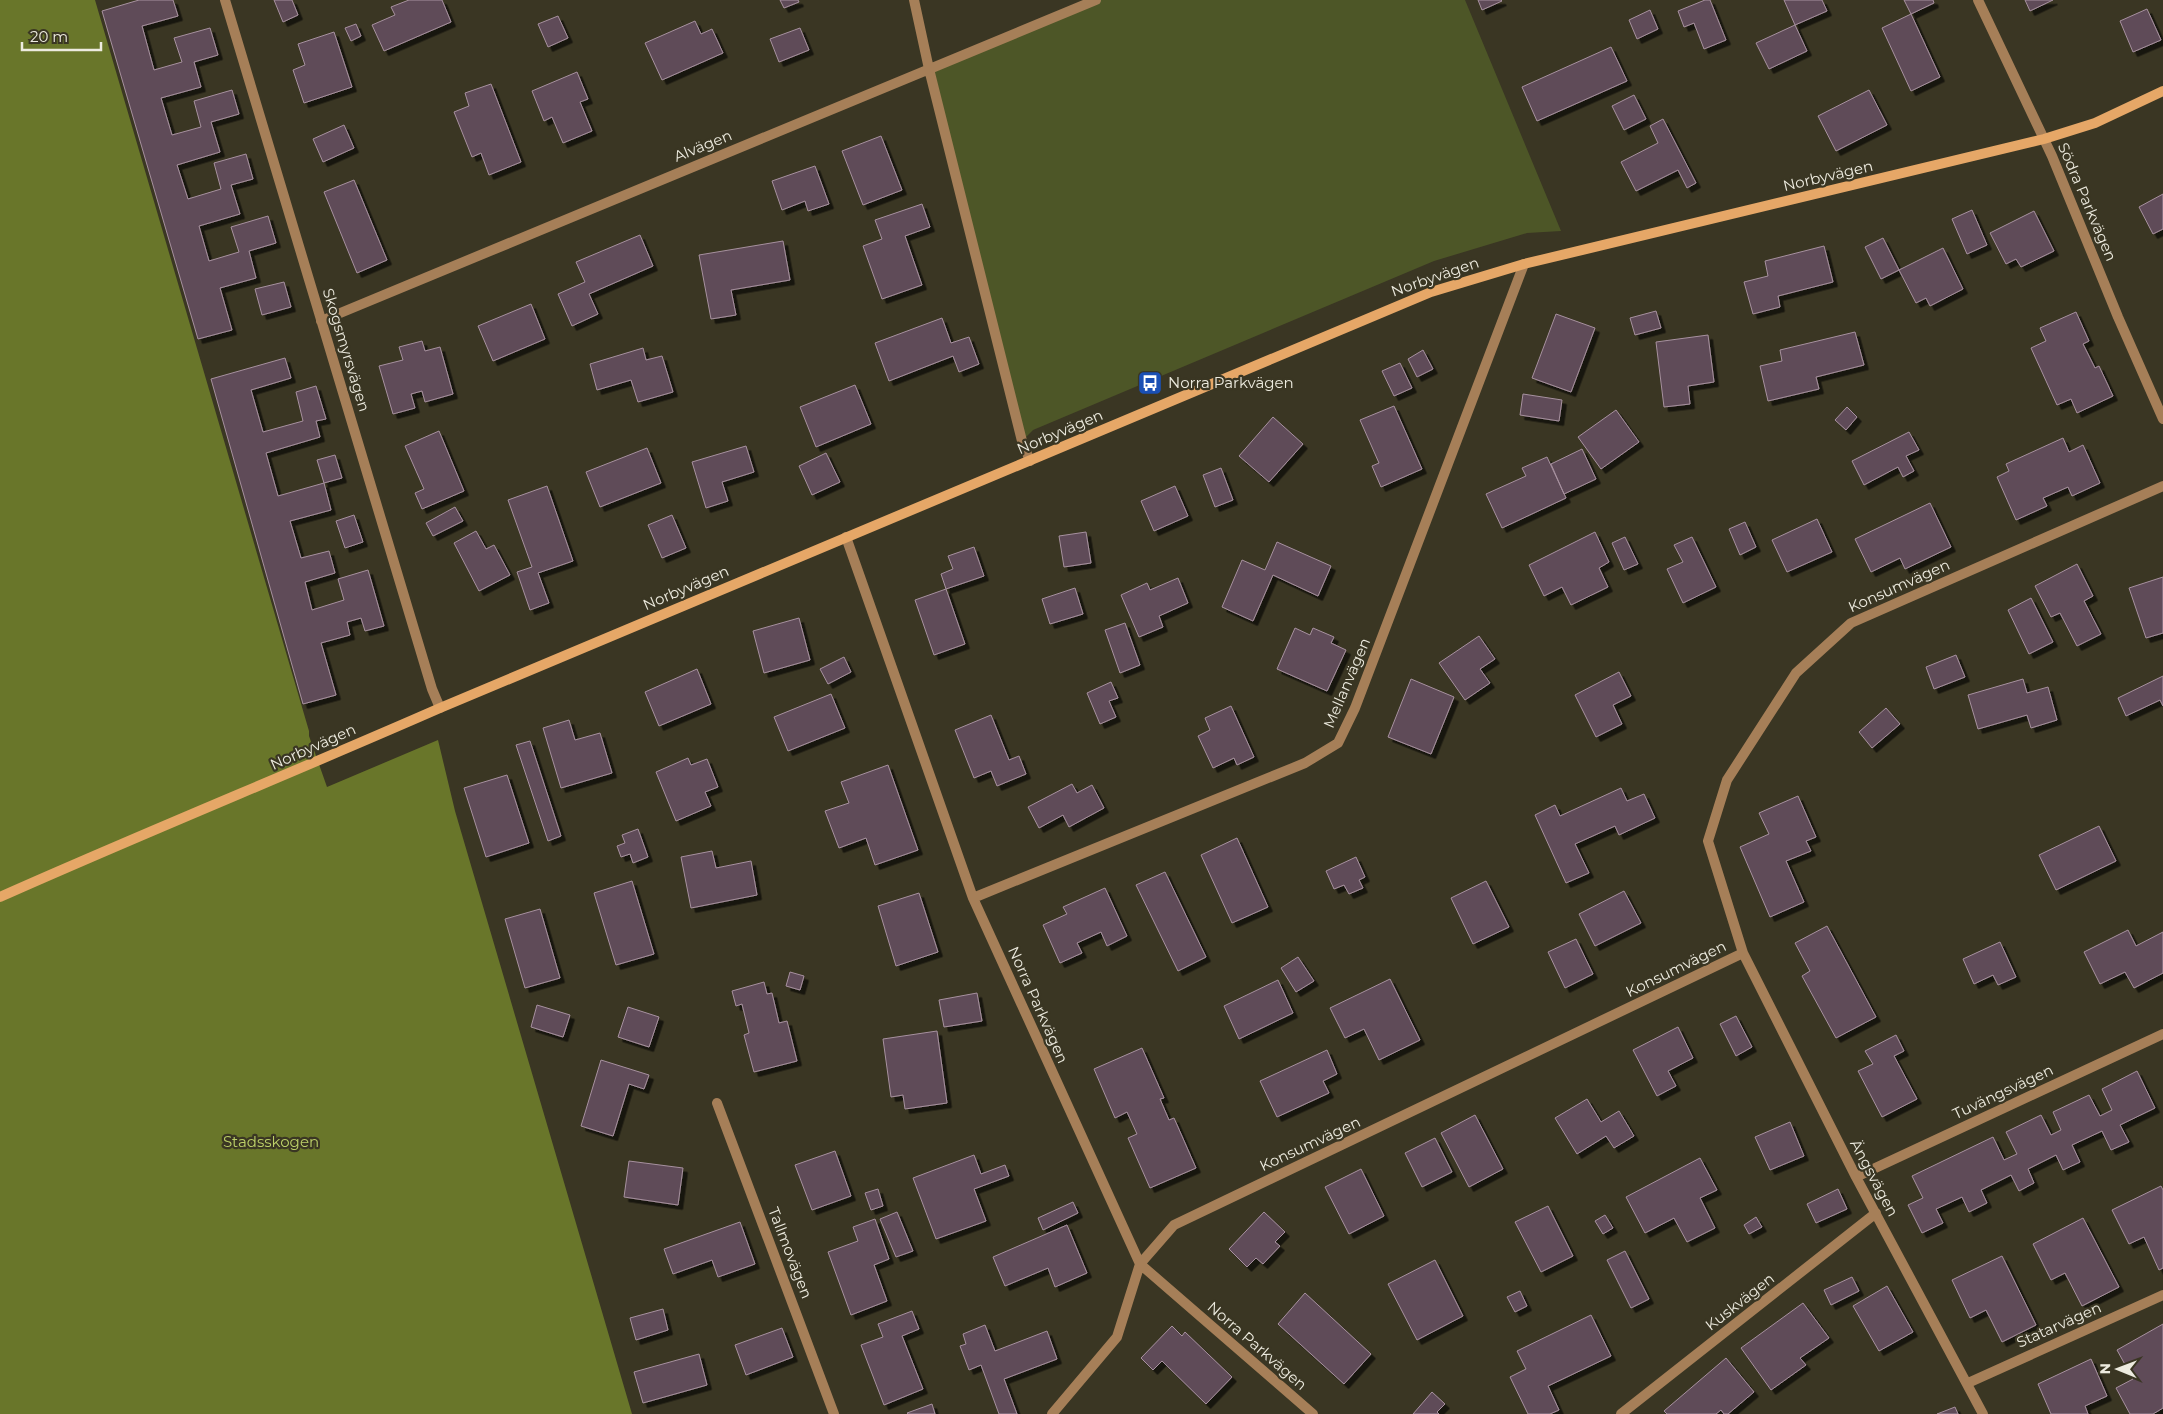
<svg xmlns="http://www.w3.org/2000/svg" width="2163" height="1414" font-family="Montserrat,sans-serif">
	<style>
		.green { fill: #4d5627 }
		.forest { fill: #69762a }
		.building { fill: #5f4b58; stroke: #a7919f; filter: url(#shadow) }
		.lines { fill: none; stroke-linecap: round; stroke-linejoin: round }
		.street { stroke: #a67f58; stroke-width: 10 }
		.secondary { stroke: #e6a767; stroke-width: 10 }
		.labels { text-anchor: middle; stroke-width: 4.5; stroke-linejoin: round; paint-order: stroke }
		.street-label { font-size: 15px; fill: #edebdf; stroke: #3a3623 }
		.poi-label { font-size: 15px; fill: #edebdf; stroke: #3a3623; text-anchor: start }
		.park-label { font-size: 15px; fill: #bcd068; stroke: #3a3623 }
	</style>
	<defs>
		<filter id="shadow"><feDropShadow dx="4.5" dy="4.5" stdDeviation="0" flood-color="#0009"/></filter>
	</defs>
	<rect width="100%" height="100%" fill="#3a3623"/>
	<!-- green -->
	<path class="green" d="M1096,0H1465L1561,231L1527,233L1434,261L1033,430L1022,441L929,69Z"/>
	<!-- forest -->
	<path class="forest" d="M0,0H95L309,731V736L327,787L438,740L455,811L632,1414H0Z"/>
	<!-- building -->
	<path class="building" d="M139,0H173L178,16L142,26L154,70L182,62L174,38L210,28L218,55L194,62L201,87L161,98L172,135L201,127L194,101L232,90L239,114L211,122L220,152L177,165L188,199L221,189L214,163L246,154L253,179L231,185L240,214L199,226L209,261L239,252L231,227L268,216L276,243L249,251L256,278L220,288L232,330L198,339L102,11Z
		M274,0H292L298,15L283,22Z
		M409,0H442L451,22L384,51L372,25L395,15L391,7Z
		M780,0H798L799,2L784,8Z
		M1478,0H1501L1502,1L1482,10Z
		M1705,0H1710L1726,40L1704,49L1694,23L1684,27L1678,11Z
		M1784,0H1822L1827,11L1795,25Z
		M1904,0H1933L1934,3L1911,14Z
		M2025,0H2053L2030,11Z
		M2147,9L2161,40L2133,52L2120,21Z
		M1650,10L1658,29L1637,39L1629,20Z
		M1911,14L1940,77L1911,91L1882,28Z
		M558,16L568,38L548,47L538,24Z
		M695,21L701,34L712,29L723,53L662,80L645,43Z
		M356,24L361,36L351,41L345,28Z
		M1795,25L1807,51L1769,69L1756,43Z
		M800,28L809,50L779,62L770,39Z
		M334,32L352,87L304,103L293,70L305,65L298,44Z
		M1611,47L1627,81L1537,121L1522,87Z
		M577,72L588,99L580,102L592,131L563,143L552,117L544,121L532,91Z
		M491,84L521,162L489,175L481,153L472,157L454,112L469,106L465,93Z
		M1869,90L1887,125L1836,151L1818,116Z
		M1634,95L1646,119L1624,130L1612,106Z
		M1663,119L1696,183L1687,188L1678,170L1636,191L1621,162L1658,143L1650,126Z
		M344,125L354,148L323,162L313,139Z
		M881,136L902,190L863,205L842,151Z
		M815,166L829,204L808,211L805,201L782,210L772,181Z
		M354,180L387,260L357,273L324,192Z
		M2163,194V229L2153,234L2139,207Z
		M922,204L930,227L905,236L922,285L882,299L863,246L882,239L875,220Z
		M1972,210L1987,245L1967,254L1952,219Z
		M2034,211L2054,251L2021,267L2016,259L2006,264L1990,233Z
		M640,235L653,266L589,294L598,314L572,326L558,294L585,282L576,262Z
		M1883,238L1899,270L1881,279L1865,247Z
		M783,241L790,280L731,290L736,315L711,319L699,255Z
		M1824,246L1833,282L1778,296L1780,307L1753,314L1744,282L1768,276L1765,261Z
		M1943,248L1963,289L1930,306L1926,298L1916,303L1899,270Z
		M284,282L291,307L262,315L255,289Z
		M531,304L545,339L493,361L478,326Z
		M1656,311L1661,328L1635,335L1630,318Z
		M2076,312L2089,341L2083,344L2095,368L2099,366L2113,396L2077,413L2071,399L2057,405L2031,348L2046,341L2040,328Z
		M1556,314L1595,328L1571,392L1532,378Z
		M942,318L951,343L969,337L979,364L959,372L953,356L889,381L875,343Z
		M1855,332L1864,365L1816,377L1819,389L1768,401L1760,366L1782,361L1780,350Z
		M1708,335L1714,382L1688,386L1690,404L1664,407L1656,342Z
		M422,341L425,351L440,347L453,394L425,402L422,391L411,394L415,408L393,414L379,366L403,360L399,347Z
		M643,348L646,360L662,356L673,392L638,402L631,380L597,390L590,364Z
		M1423,350L1433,369L1417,377L1408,359Z
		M285,358L291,378L251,390L263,432L303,421L296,392L316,386L326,419L316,421L320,437L266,453L278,496L324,483L331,510L290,521L301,558L329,551L335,573L305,582L312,610L344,600L338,579L368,570L384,626L365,631L361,618L347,622L350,635L321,643L336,695L303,704L211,379Z
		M1400,363L1412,388L1394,396L1382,371Z
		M855,385L871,424L816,447L800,407Z
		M1523,394L1562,400L1559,421L1520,415Z
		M1394,406L1422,469L1381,487L1372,466L1379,463L1360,420Z
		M1847,407L1857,417L1846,430L1835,420Z
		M1616,410L1639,442L1601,469L1578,437Z
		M1273,417L1303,444L1269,482L1239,456Z
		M439,431L464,491L422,509L415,493L424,489L405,446Z
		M1909,432L1919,450L1906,456L1914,471L1903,477L1898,467L1864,485L1852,461Z
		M2063,438L2069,452L2083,445L2100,483L2072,496L2068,487L2043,498L2047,506L2016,520L1997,477L2009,471L2006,464Z
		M746,446L754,472L722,482L728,501L706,508L692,462Z
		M647,448L661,483L600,507L586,472Z
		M1582,449L1596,479L1564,494L1551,464Z
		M826,453L840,482L812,495L799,466Z
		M335,455L342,478L324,483L317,460Z
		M1547,457L1566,498L1502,528L1486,494L1526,476L1522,468Z
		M1221,468L1233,500L1215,507L1203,475Z
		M547,486L573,561L538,573L549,603L530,610L517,572L532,567L508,500Z
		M1175,486L1188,516L1154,531L1141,501Z
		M1930,503L1951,547L1905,569L1900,558L1871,572L1855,539Z
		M455,507L463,521L433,536L426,523Z
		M354,515L363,542L345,548L336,521Z
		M672,515L686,548L662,558L648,525Z
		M1817,519L1832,552L1787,572L1772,540Z
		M1745,522L1756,547L1740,555L1729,529Z
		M476,531L486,549L494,545L510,575L479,591L454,543Z
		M1086,532L1091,563L1064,567L1059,536Z
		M1595,532L1609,562L1599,568L1608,587L1571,605L1562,587L1544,596L1529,565Z
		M1625,537L1638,564L1624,570L1612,543Z
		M1692,537L1716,587L1683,603L1667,569L1683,562L1674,545Z
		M1277,542L1331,566L1318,596L1273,575L1253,621L1222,607L1242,560L1265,570Z
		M974,547L984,576L946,589L941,574L953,569L948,556Z
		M2077,564L2093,596L2084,601L2101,634L2077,646L2060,613L2051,617L2035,586Z
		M2163,577V633L2146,638L2129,588Z
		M1178,578L1188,603L1159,616L1163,627L1139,637L1121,595L1147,583L1150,590Z
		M1075,588L1083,614L1050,624L1042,599Z
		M946,589L965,644L934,655L915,600Z
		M2031,598L2053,642L2029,654L2008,610Z
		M799,618L810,660L764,673L753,631Z
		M1125,623L1140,665L1120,673L1105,630Z
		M1295,628L1310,635L1313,628L1334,637L1331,643L1346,650L1327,691L1277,669Z
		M1479,636L1495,659L1480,669L1490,683L1465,700L1439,663Z
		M1956,655L1965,677L1934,689L1926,667Z
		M844,657L851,672L828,684L820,669Z
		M697,669L711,704L659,726L645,692Z
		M1619,672L1631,696L1613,705L1622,724L1596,737L1575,695Z
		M2163,676V706L2160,700L2126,716L2118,698Z
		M1411,679L1454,697L1431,754L1388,737Z
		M2023,679L2027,693L2048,687L2057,720L2031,728L2027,715L1978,729L1968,695Z
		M1111,682L1118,698L1109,701L1116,717L1100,724L1087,693Z
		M831,694L845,728L788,751L774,717Z
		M1231,706L1254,757L1237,765L1234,758L1213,768L1198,736L1210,730L1205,718Z
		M1886,708L1900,724L1872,748L1859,732Z
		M991,715L1009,760L1019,756L1026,774L997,786L991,771L974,778L955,730Z
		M569,720L575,740L600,733L612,773L561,788L543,728Z
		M530,741L561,836L548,841L516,745Z
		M688,758L691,765L707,759L718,787L705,792L711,806L676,821L656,772Z
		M888,765L918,850L875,865L866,838L839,848L825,811L849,803L841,782Z
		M507,775L529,843L486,857L464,788Z
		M1072,784L1077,793L1092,785L1104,808L1069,827L1063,815L1039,828L1028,807Z
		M1621,788L1627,801L1644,794L1655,818L1619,835L1615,826L1575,844L1589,873L1566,883L1535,815L1555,805L1560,816Z
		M1798,796L1816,837L1806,841L1811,851L1786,861L1804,902L1770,917L1740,847L1769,834L1759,813Z
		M2099,826L2116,861L2056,890L2039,855Z
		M638,829L648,857L633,863L630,854L621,857L617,846L625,843L622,835Z
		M1237,838L1268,907L1232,923L1201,855Z
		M712,851L716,868L751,861L757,895L691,908L681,857Z
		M1356,857L1365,877L1359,880L1363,888L1349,894L1344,885L1334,889L1326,871Z
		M1165,872L1206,957L1178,971L1136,885Z
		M632,881L654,954L616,965L594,893Z
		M1486,881L1509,927L1473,944L1451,898Z
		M1105,888L1127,936L1107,946L1101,932L1077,943L1082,953L1060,963L1043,925L1067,914L1063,907Z
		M1624,891L1641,923L1595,946L1579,914Z
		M919,893L938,952L896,966L878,906Z
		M540,909L560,978L525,988L505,919Z
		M1827,926L1876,1017L1836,1038L1802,976L1810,971L1795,943Z
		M2128,930L2136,946L2163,932V973L2134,988L2125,972L2100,984L2084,952Z
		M1576,939L1593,974L1565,988L1548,952Z
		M2000,942L2016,977L1998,985L1993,975L1974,984L1963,959Z
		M1298,957L1314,981L1296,992L1281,968Z
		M790,972L804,976L800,990L786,986Z
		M1390,979L1420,1040L1379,1060L1364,1029L1345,1038L1330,1008Z
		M1278,980L1293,1013L1239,1039L1224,1006Z
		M764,982L767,994L772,993L779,1023L787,1021L797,1061L754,1072L744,1035L749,1033L742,1004L736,1006L732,991Z
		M977,993L982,1021L944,1027L939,1000Z
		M537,1005L570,1015L563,1037L531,1027Z
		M628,1007L659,1017L649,1047L618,1037Z
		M1736,1016L1752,1047L1736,1056L1720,1024Z
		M1678,1027L1693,1058L1668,1071L1676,1086L1657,1096L1633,1050Z
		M937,1031L947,1103L905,1109L903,1095L891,1097L883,1039Z
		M1896,1035L1904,1051L1894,1056L1917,1099L1882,1117L1858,1071L1873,1064L1865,1051Z
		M1142,1048L1164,1098L1160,1099L1169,1120L1174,1118L1196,1168L1150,1188L1128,1138L1137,1134L1127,1112L1115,1118L1094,1069Z
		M1327,1050L1337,1074L1323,1081L1329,1093L1277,1117L1260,1081Z
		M601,1060L649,1075L644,1089L629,1084L613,1136L581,1126Z
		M2137,1071L2155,1108L2120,1125L2129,1142L2111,1150L2102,1131L2072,1145L2080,1162L2063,1170L2056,1155L2028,1169L2034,1183L2019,1191L2011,1175L1981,1190L1987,1203L1969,1212L1962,1197L1936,1209L1943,1223L1922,1233L1908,1205L1923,1198L1912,1176L1993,1137L2004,1160L2017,1154L2006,1132L2041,1115L2051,1135L2061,1130L2053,1112L2089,1095L2100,1116L2112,1110L2102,1089Z
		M1587,1099L1601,1122L1619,1111L1634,1136L1614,1148L1606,1136L1577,1154L1555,1118Z
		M1475,1115L1503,1169L1469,1187L1441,1133Z
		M1790,1122L1804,1156L1770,1170L1755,1137Z
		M1435,1138L1452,1172L1422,1187L1405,1153Z
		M835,1151L851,1196L812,1210L795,1165Z
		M974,1155L981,1174L1005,1165L1009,1176L974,1189L986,1221L936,1239L913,1178Z
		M1700,1158L1717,1190L1700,1198L1715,1228L1687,1242L1674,1218L1645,1233L1626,1197Z
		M629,1161L683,1168L678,1205L624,1197Z
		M1361,1169L1384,1216L1349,1234L1325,1187Z
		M2161,1186L2163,1190V1268L2159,1270L2144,1237L2129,1244L2112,1210Z
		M878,1189L883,1206L871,1210L865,1193Z
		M1838,1189L1847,1209L1816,1223L1807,1204Z
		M1073,1202L1078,1213L1043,1230L1038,1218Z
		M1548,1206L1573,1256L1541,1272L1515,1222Z
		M897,1212L913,1251L896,1257L880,1219Z
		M1264,1212L1285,1232L1275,1242L1280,1246L1263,1264L1256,1258L1247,1267L1229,1249Z
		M1605,1215L1613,1228L1603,1234L1595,1221Z
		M1756,1217L1762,1227L1749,1234L1744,1225Z
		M2083,1218L2119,1287L2082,1306L2065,1273L2051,1280L2033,1244Z
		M875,1219L889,1259L874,1265L887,1301L851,1315L828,1252L858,1241L853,1227Z
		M740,1222L755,1264L718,1277L712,1260L673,1274L664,1249Z
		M1067,1225L1087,1273L1055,1287L1048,1268L1005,1286L993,1257Z
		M1625,1251L1649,1299L1631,1308L1607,1260Z
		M2002,1256L2036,1325L2002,1342L1986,1310L1970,1318L1952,1280Z
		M1435,1260L1463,1316L1417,1340L1388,1284Z
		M1852,1277L1859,1291L1831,1305L1824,1290Z
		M1887,1286L1913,1332L1879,1351L1853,1306Z
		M1520,1291L1527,1306L1515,1312L1507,1297Z
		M1305,1293L1371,1354L1344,1384L1278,1324Z
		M1803,1303L1829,1338L1800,1358L1806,1365L1771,1390L1741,1348Z
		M663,1309L668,1330L636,1340L630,1318Z
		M912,1311L919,1329L902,1336L923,1389L884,1405L861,1345L883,1337L878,1324Z
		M1591,1315L1611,1356L1548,1386L1559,1410L1550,1414H1528L1510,1377L1526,1369L1517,1351Z
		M2163,1324V1408L2153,1414H2130L2116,1388L2133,1379L2117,1350Z
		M985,1325L995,1351L1047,1331L1057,1359L1004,1379L1017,1414H999L981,1365L969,1370L960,1346L966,1344L963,1334Z
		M1172,1326L1182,1336L1185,1332L1232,1377L1206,1404L1162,1361L1153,1370L1141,1358Z
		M782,1328L793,1357L746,1375L735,1345Z
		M699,1354L707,1385L643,1403L634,1372Z
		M1726,1358L1754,1392L1728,1414H1724L1721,1410L1716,1414H1667L1664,1411Z
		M2091,1359L2107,1396L2085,1406L2088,1414H2051L2038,1384Z
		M1432,1392L1445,1404L1437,1412L1439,1414H1413Z
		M932,1404L935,1414H908L907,1413Z
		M1955,1407L1958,1414H1937Z"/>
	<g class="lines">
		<!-- street -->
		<path class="street" d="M225,0L432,689L440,708
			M914,0L929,69L1022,441L1030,461
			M1978,0L2052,156L2118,317L2163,419
			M321,321L1096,0
			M846,537L973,898L1140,1264L1313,1414
			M973,898L1305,763L1338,743L1355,708L1524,264
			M1743,953L1856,1177L1983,1414
			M717,1103L834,1414
			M1856,1177L2163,1034
			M1968,1383L2163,1295
			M1052,1414L1117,1337L1140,1264L1174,1225L1743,953L1708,841L1727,780L1796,673L1851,623L2163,486
			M1621,1414L1876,1213"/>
		<!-- secondary -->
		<path class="secondary" d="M0,897C146,832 294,772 440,708L1431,292L1524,264L2044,139L2095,123L2163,91"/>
	</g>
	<!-- icons -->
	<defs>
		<symbol id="bus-square" viewBox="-11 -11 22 22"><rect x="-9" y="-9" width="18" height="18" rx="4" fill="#1a4fb4" stroke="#3a3623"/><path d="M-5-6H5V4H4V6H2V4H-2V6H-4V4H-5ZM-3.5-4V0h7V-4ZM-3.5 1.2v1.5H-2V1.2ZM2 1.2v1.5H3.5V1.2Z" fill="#fff"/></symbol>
	</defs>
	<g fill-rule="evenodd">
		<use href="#bus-square" x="1136" y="369" width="28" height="28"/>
	</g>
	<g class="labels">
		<!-- street labels -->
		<g class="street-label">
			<text transform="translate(703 146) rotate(-22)" y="5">Alvägen</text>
			<text transform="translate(1828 176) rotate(-13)" y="5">Norbyvägen</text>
			<text transform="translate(2087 202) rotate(67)" y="5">Södra Parkvägen</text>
			<text transform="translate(1435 277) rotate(-19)" y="5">Norbyvägen</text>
			<text transform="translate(346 350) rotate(73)" y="5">Skogsmyrsvägen</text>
			<text transform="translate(1060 432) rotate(-23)" y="5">Norbyvägen</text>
			<text transform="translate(1899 586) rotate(-24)" y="5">Konsumvägen</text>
			<text transform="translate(686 588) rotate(-23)" y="5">Norbyvägen</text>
			<text transform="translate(1347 683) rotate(-67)" y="5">Mellanvägen</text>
			<text transform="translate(313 747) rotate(-24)" y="5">Norbyvägen</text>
			<text transform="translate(1676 969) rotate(-26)" y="5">Konsumvägen</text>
			<text transform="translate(1038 1005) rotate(66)" y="5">Norra Parkvägen</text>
			<text transform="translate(2003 1092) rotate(-25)" y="5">Tuvängsvägen</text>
			<text transform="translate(1310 1144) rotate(-25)" y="5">Konsumvägen</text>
			<text transform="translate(1874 1178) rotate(62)" y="5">Ängsvägen</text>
			<text transform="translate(790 1253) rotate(69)" y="5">Tallmovägen</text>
			<text transform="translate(1740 1302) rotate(-38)" y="5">Kuskvägen</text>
			<text transform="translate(2059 1325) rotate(-24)" y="5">Statarvägen</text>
			<text transform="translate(1257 1346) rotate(41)" y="5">Norra Parkvägen</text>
		</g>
		<!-- poi labels -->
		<g class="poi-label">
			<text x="1168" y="388">Norra Parkvägen</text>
		</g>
		<!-- park labels -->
		<g class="park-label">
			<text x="271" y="1147">Stadsskogen</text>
		</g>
	</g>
	<!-- north arrow -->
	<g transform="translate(2118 1369) rotate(271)" stroke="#3a3623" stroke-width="4" paint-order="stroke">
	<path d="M0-4L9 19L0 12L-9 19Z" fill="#edebdf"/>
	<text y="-8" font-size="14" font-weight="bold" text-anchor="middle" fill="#edebdf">N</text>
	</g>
	<!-- scale -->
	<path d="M22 42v8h79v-8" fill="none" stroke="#edebdf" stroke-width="2.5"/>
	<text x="30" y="42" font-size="15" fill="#edebdf" stroke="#3a3623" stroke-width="4" paint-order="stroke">20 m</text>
</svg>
